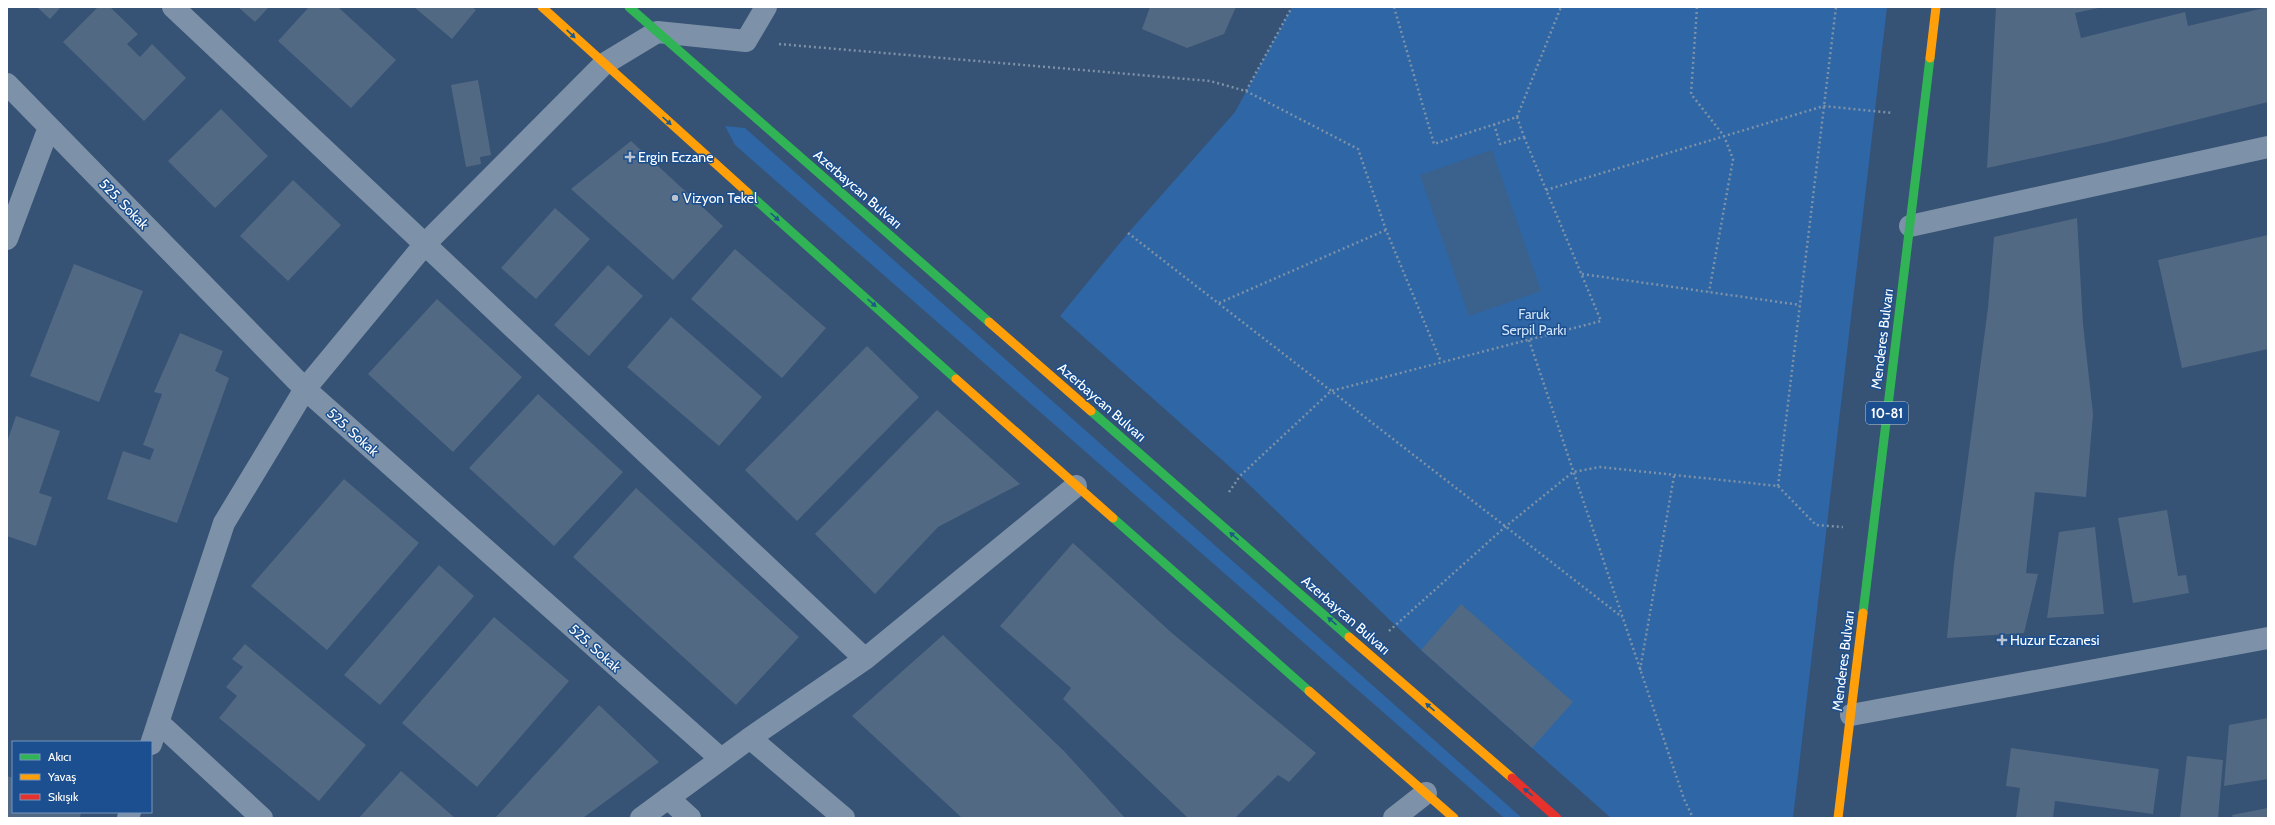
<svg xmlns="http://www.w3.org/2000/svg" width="2275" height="825" font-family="Cabin,sans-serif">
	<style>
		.green { fill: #2f66a5 }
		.water { fill: #3b618d }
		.building { fill: #526984 }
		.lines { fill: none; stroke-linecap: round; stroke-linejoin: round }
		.path { stroke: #7d92a8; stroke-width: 2.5; stroke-dasharray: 2 3; stroke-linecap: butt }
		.street { stroke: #7d92a8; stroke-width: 22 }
		.fast { stroke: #30b455; stroke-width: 9 }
		.slow { stroke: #ff9f0a; stroke-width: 9 }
		.jam { stroke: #e5322d; stroke-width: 9 }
		.oneway { fill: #1d5989 }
		.poi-dot { fill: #b9c2ce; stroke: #1b4f8f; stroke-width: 1.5 }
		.labels { text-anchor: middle; stroke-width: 3; stroke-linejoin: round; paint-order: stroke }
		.shield { fill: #1b4f8f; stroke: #bbcadd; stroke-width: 1 }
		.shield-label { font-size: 13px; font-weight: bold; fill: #fff }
		.poi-label { font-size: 14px; fill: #fff; stroke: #1b4f8f; text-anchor: start }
		.street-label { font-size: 14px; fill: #fff; stroke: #1b4f8f }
		.park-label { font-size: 14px; fill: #cfe3fa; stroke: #1b4f8f }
	</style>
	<rect width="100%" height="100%" fill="#365274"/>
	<!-- green -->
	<path class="green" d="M1292,7H1887L1793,818H1611L1421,650L1240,476L1060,316L1128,233L1235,112Z
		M725,126L745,128L1522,818H1504L735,145Z"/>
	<!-- water -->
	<path class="water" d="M1492,150L1541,291L1469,316L1420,175Z"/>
	<!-- building -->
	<path class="building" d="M37,7H61L50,19Z
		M98,7H110L138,34L127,44L140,57L152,44L186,78L144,121L63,42Z
		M238,7H269L255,22Z
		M309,7H338L396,60L351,108L278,41Z
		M414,7H472L476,10L452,39Z
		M1150,7H1236L1224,34L1187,48L1142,29Z
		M1996,7H2103L2075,13L2081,38L2185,12L2188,26L2268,7V102L2107,142L1987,168Z
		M478,80L491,155L480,157L481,164L466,167L451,85Z
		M221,109L268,156L215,208L168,161Z
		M631,141L723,226L673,280L571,189Z
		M293,180L341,225L288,281L240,236Z
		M555,208L590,239L536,299L501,268Z
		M2077,218L2083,324L2093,414L2086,497L2035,492L2026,573L2038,574L2024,633L1947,638L1954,564L1988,308L1994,237Z
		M2268,235V349L2182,368L2158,260Z
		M735,249L826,328L782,378L691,299Z
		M74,264L143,291L99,402L30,376Z
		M608,265L643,296L589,356L554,325Z
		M437,299L522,377L453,452L368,374Z
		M671,317L762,397L719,446L627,367Z
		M180,333L223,351L215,371L229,378L177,523L107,499L123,451L150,460L154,449L143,445L162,394L154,392Z
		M867,346L919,397L797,521L745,470Z
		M538,394L623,472L554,546L469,468Z
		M937,410L1020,484L938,527L875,594L815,534Z
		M16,416L60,431L39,493L52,497L36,546L7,536V442Z
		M344,479L419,543L327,650L251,586Z
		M636,488L799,637L736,705L573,557Z
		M2167,510L2178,576L2186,575L2189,593L2133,603L2118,518Z
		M2095,527L2104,614L2047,618L2059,532Z
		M1073,543L1173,634L1316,753L1289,782L1278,775L1235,818H1188L1063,699L1071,688L1000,626Z
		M439,565L474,596L380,705L344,675Z
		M1461,604L1573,702L1532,748L1421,650Z
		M494,617L569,681L477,787L402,723Z
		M943,635L1064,751L1125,818H962L852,716Z
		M245,644L366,745L319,801L219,718L237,696L226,687L243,667L232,659Z
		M599,705L659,762L583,818H495Z
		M2268,718V779L2224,786L2229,725Z
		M2011,748L2159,769L2153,814L2055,801L2053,818H2016L2020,788L2006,786Z
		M2187,756L2223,760L2218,818H2180Z
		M401,771L455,818H359Z
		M7,776L13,778V812H81L80,818H7Z
		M2268,808V818H2233L2232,815Z"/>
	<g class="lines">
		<!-- path -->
		<path class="path" d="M1394,7L1434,144L1517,117L1524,137L1500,144L1494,124
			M1697,7L1691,94L1724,136L1733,159L1709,292
			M779,44L1210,81L1246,91L1358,149L1386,230L1441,362
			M1246,91L1292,7
			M1517,117L1561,7
			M1546,190L1824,106L1893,113
			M1128,233L1622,617
			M1582,274L1800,305
			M1219,303L1386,230
			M1529,340L1684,799L1693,818
			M1778,486L1836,7
			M1229,492L1240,476L1331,391L1601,321L1524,137
			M1389,631L1505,527L1573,472L1600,467L1778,486L1816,525L1843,527
			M1640,670L1674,476"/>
		<!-- street -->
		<path class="street" d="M173,7L865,659
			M7,84L305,389L721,759
			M1910,226L2268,147
			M7,239L49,127
			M1851,715L2268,638
			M158,722L262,818
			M750,738L844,818
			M151,744L224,523L305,389L425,244L604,64L657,32L746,41L766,7
			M668,798L690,818
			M128,818L130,812
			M641,818L750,738L865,659L1076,486
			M1394,818L1426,793"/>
		<!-- fast -->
		<path class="fast" d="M629,7L989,322
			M748,193L956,379
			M1091,411L1349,637
			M1113,518L1309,691
			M1863,613L1930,58"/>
		<!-- slow -->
		<path class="slow" d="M542,7L748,193
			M1930,58L1936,7
			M989,322L1091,411
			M956,379L1113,518
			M1349,637L1512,778
			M1309,691L1454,818
			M1838,818L1863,613"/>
		<!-- jam -->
		<path class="jam" d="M1512,778L1557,818"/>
	</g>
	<!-- one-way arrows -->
	<defs><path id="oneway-solid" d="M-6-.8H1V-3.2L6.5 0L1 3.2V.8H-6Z"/></defs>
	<g class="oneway">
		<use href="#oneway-solid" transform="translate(571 34) rotate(43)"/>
		<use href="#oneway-solid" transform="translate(667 121) rotate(42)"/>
		<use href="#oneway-solid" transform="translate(775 217) rotate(42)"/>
		<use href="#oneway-solid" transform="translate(872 303) rotate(42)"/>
		<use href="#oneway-solid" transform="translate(1234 536) rotate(-139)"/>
		<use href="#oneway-solid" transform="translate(1332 621) rotate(-139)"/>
		<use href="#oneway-solid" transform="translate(1430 707) rotate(-139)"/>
		<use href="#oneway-solid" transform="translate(1528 792) rotate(-139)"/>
	</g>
	<!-- markers -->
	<g class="poi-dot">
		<path d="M628 151h4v4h4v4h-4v4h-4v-4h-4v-4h4z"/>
		<circle cx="675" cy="198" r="4"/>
		<path d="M2000 634h4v4h4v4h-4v4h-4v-4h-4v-4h4z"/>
	</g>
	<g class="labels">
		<!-- shield labels -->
		<rect class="shield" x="1866" y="402" width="42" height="22" rx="3"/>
		<g class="shield-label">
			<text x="1887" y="418">10-81</text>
		</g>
		<!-- poi labels -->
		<g class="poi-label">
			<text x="638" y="162">Ergin Eczane</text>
			<text x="683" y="203">Vizyon Tekel</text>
			<text x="2010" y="645">Huzur Eczanesi</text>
		</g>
		<!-- street labels -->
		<g class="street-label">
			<text transform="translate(858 189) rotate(41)" y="5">Azerbaycan Bulvarı</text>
			<text transform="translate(124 204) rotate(46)" y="5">525. Sokak</text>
			<text transform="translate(1882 339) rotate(-83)" y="5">Menderes Bulvarı</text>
			<text transform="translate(1102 402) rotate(41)" y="5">Azerbaycan Bulvarı</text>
			<text transform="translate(353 432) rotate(42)" y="5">525. Sokak</text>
			<text transform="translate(1346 615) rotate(41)" y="5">Azerbaycan Bulvarı</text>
			<text transform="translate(595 648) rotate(42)" y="5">525. Sokak</text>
			<text transform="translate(1843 661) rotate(-83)" y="5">Menderes Bulvarı</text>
		</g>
		<!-- park labels -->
		<g class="park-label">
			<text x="1534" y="319">Faruk<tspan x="1534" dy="16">Serpil Parkı</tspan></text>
		</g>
	</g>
	<!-- border -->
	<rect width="2275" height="825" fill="none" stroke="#ffffff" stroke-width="16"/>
	<!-- legend -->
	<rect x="12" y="741" width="140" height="72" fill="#1b4f8f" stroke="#7695bc"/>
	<rect x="20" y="754" width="20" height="6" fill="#30b455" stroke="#7695bc"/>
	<text x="48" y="761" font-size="12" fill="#ffffff">Akıcı</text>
	<rect x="20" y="774" width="20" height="6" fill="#ff9f0a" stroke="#7695bc"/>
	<text x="48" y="781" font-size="12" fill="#ffffff">Yavaş</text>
	<rect x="20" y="794" width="20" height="6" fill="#e5322d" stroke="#7695bc"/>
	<text x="48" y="801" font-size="12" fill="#ffffff">Sıkışık</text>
</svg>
